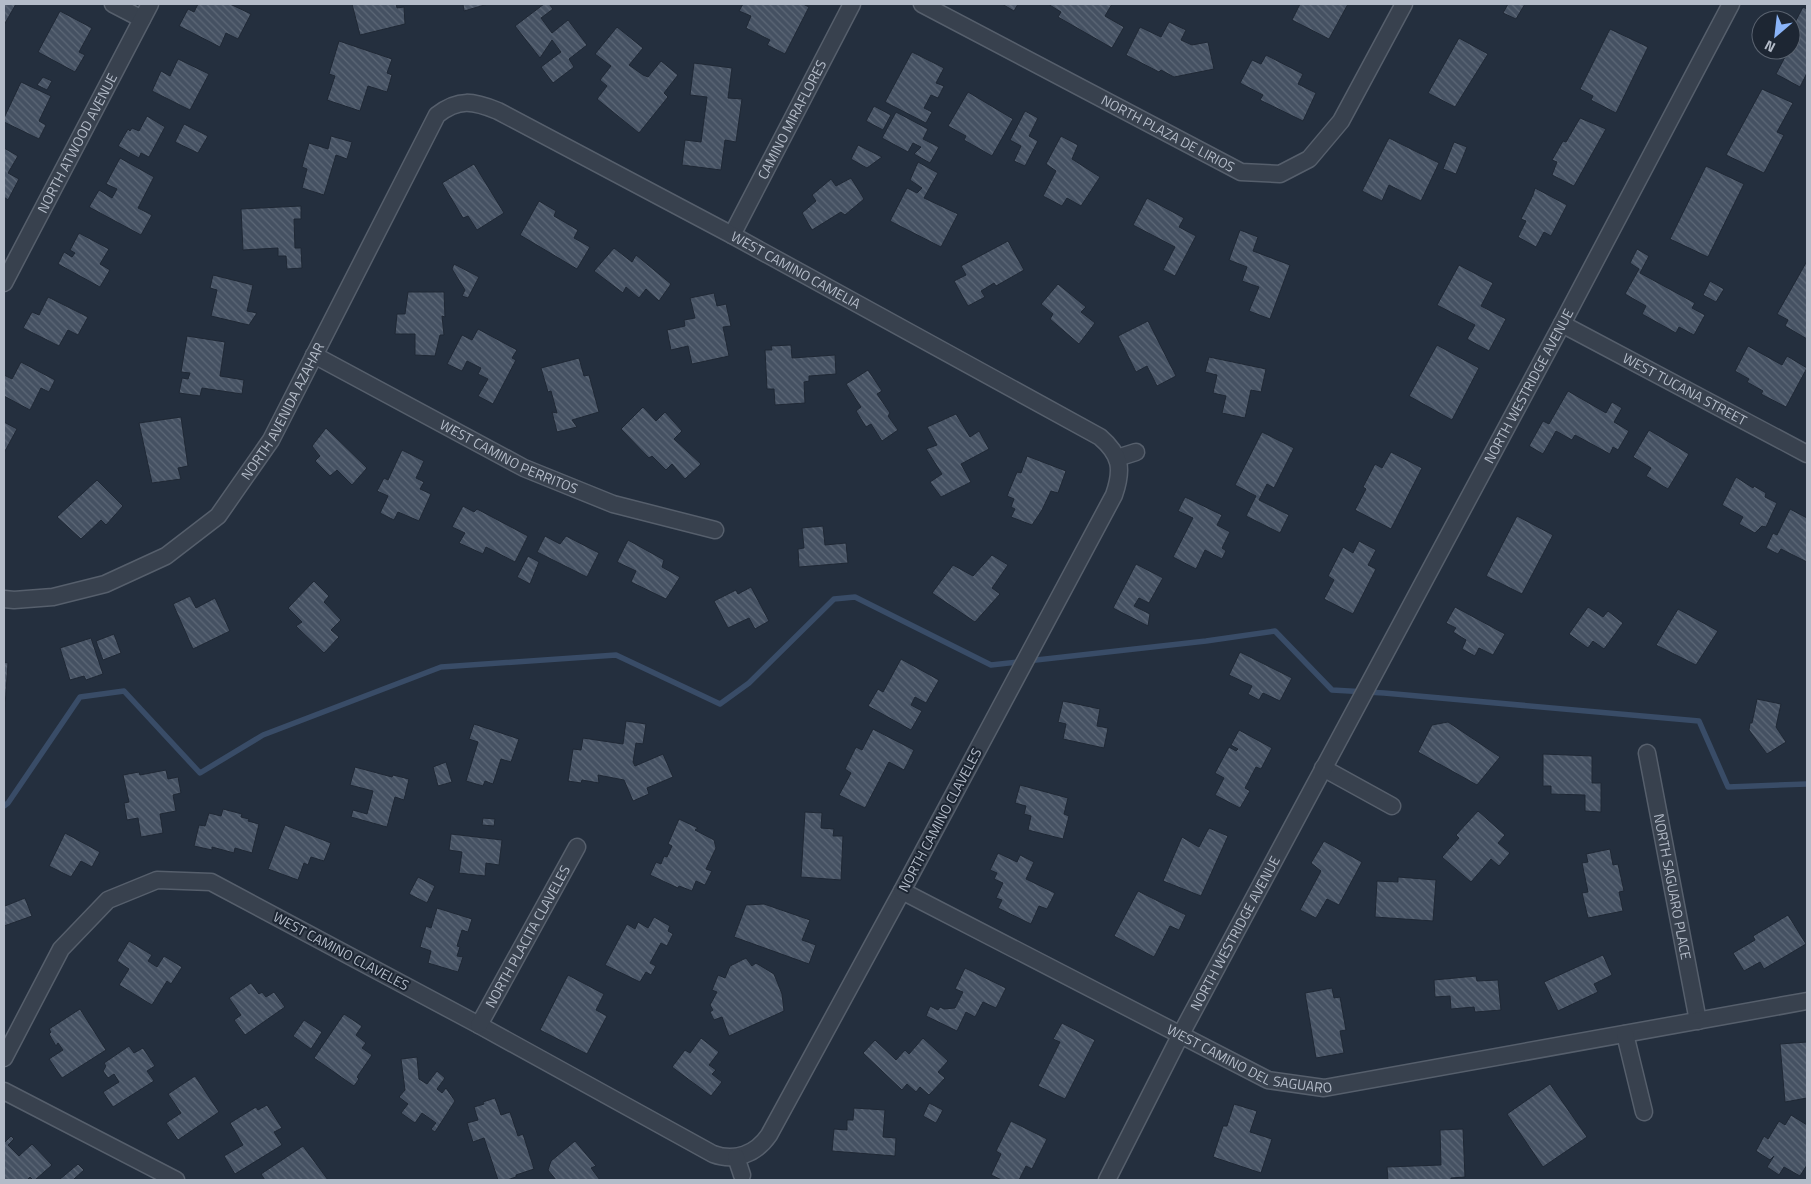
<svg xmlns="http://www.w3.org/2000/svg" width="1811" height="1184" font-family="'Titillium Web',sans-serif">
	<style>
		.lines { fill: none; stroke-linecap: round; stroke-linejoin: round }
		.stream { stroke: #394c67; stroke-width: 5.5 }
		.building { fill: url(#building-back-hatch); stroke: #1f2835 }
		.minor-casing { stroke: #565f6c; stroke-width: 19 }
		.minor { stroke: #38414e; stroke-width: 16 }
		.labels { text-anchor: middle; stroke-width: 4; stroke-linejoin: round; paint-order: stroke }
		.street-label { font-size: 14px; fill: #b4bcc9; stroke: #1d2633 }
	</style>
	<defs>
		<pattern id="building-back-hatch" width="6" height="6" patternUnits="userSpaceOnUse" patternTransform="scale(1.25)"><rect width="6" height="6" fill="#455162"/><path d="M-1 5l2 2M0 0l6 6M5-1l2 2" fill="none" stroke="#5d6877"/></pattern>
	</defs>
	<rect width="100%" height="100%" fill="#242f3e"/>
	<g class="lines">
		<!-- stream -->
		<path class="stream" d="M4,806L8,803L80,697L124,691L200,773L263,735L441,667L616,655L720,704L749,683L834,599L855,597L991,665L1206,641L1275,631L1332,690L1384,693L1699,721L1728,787L1807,784"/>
	</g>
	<!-- building -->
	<path class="building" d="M4,4H16L4,25Z
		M198,4H230L251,14L238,39L226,33L220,47L179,26L188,9L194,12Z
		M352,4H396L397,8L404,7L405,24L360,35Z
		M463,4H488L464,11Z
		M544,4H549L553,9L541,18L552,33L568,20L587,45L569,59L574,67L553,83L541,67L561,52L552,40L540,58L515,26Z
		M743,4H803L809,7L785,54L767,45L770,40L746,28L751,16L739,11Z
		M1002,4H1018L1014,11Z
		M1048,4H1112L1105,16L1124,27L1112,48L1058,17L1061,12Z
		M1300,4H1348L1329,39L1292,20Z
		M1508,4H1525L1516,19L1503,13Z
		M1803,7L1807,9V73L1800,87L1776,74L1785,57L1779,53L1781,50H1791V30Z
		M60,11L92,28L79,52L85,55L75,72L38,52Z
		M1169,22L1186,30L1181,40L1192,45L1208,42L1214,69L1174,77L1161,70L1159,72L1126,55L1140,27L1161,37Z
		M617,27L643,48L629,65L643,75L648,77L661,61L678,75L664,93L668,97L639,133L597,99L607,86L600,80L611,66L595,54Z
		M1610,29L1648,47L1616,113L1591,100L1593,96L1580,89Z
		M1459,38L1488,54L1455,107L1428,93Z
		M339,41L392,59L387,73L392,75L387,92L368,86L360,111L327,100L335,76L329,74Z
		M912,52L944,68L936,83L944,86L938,98L931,95L924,108L932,112L926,123L885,102Z
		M1266,55L1303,74L1298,84L1316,93L1303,121L1260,100L1263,95L1240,83L1252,60L1261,64Z
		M178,59L209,74L190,110L152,91L161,71L170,76Z
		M694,63L732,68L728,98L742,99L736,142L725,140L721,170L682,165L685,140L701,142L707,97L690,95Z
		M43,77L52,81L47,90L37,85Z
		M21,82L51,96L39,121L46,125L39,139L4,122V118Z
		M1762,89L1793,103L1777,132L1784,135L1764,173L1726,155Z
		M968,92L1013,119L992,156L964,140L966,136L948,126Z
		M874,106L891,115L883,130L866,121Z
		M1025,111L1038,118L1029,136L1038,141L1025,166L1014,161L1021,146L1010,140Z
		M896,112L928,129L923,139L939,147L930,163L914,154L921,147L913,143L908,152L882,138Z
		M147,116L165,127L149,157L141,153L139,158L118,146L128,129L130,131L132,128L139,131Z
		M1580,118L1606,129L1574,186L1552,175L1557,162L1552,160L1563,141L1566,142Z
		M184,124L208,136L198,153L175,142Z
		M331,136L352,142L347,159L336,155L324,195L302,188L307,169L302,167L309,143L328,149Z
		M1061,136L1078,145L1072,159L1100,177L1081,206L1067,198L1062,206L1043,196L1056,171L1046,164Z
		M1389,138L1439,163L1421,201L1389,185L1382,201L1362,191Z
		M1454,142L1467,147L1456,174L1443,169Z
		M858,145L882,157L867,168L851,159Z
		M4,148L18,156L8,173L19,179L8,200L4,197Z
		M120,158L154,177L138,208L152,215L141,235L89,207L99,190L112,198L117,189L106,184Z
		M918,162L938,173L924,198L958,214L941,247L890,221L907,188L917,193L922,188L910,180Z
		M474,164L504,213L477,230L468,216L463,218L442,183Z
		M1706,166L1744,184L1708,257L1670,239Z
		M851,178L864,199L845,215L841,212L812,230L802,213L816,201L812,195L831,179L836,186Z
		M1535,188L1567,205L1551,236L1544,232L1536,247L1518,237L1526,221L1521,219L1533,195Z
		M1147,198L1184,218L1179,227L1196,236L1175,276L1163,270L1175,247L1133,225Z
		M539,201L556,211L554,216L578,230L574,238L590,247L577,269L520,235Z
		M301,206V219H294L295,248H301L302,268L287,269L286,256H278V248L243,250L241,209Z
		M1240,230L1258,237L1253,251L1290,265L1270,319L1249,311L1259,287L1242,281L1247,267L1229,260Z
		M79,233L109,249L100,264L110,270L100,287L58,264L64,252L72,257L75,253L70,250Z
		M1008,241L1024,270L996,286L994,283L981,291L985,297L968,306L954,281L966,275L961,266Z
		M614,248L632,262L636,255L671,284L659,301L646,289L639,298L626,287L623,293L594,271Z
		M1637,249L1649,256L1640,273L1695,303L1692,308L1705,315L1694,335L1679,327L1676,333L1642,314L1646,306L1625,294L1639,269L1630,263Z
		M1807,261V339L1785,326L1788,320L1777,314Z
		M454,264L479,277L468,298L462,296L465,290L452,269Z
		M1459,265L1493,283L1481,306L1506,319L1489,351L1467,339L1475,325L1437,305Z
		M213,275L253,285L247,311L257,313L249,325L211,316L217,290L210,288Z
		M1710,281L1724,289L1716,302L1703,295Z
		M1058,284L1086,307L1081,312L1095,323L1079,344L1050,319L1053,314L1041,304Z
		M408,292H444L445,317L442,316L444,335H440L435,356L415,355V334H395L397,314H405Z
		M714,293L717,306L726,304L731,326L723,327L729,356L692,364L688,346L671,350L667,330L685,326L684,320L695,318L690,298Z
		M48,297L88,317L78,335L68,330L59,346L23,328L32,312L39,315Z
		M1148,321L1176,376L1157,386L1147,366L1136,372L1118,336Z
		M478,329L517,350L512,358L516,360L493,404L478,396L488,379L478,374L481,368L467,361L462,371L447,364L462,335L472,340Z
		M187,336L225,342L220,376L244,380L242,394L202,388L200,396L179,393L182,378L188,379L190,373L181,372Z
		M791,345L792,358L835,355L836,374L809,376V381L804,382L805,403L775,405L774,389H767L765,350H772L771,346Z
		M1437,345L1479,368L1452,420L1409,396Z
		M1748,346L1782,365L1787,356L1807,368L1786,407L1761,394L1763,391L1747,382L1749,379L1735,371Z
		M1209,357L1266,369L1261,392L1251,390L1245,418L1222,413L1226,396L1213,393L1217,375L1205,372Z
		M579,358L584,376L589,375L599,412L572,420L577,427L557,432L552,412L557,413L551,391L548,392L541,368Z
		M21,362L55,380L49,392L41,388L30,410L4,396V375L12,379Z
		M868,370L882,391L877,394L890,413L888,416L898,430L882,441L871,424L866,427L856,411L861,407L846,384Z
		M1568,391L1606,413L1612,402L1622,408L1614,422L1629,431L1618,450L1613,447L1610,454L1575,435L1572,440L1556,431L1543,454L1529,446L1543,421L1549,424Z
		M643,407L656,421L665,412L682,431L674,439L701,464L685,479L672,464L666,470L652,456L649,458L621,429Z
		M956,414L970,437L979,431L989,449L961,464L971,482L941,497L930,482L942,474L926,449L937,445L927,427Z
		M181,417L188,466L178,468L181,479L152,483L139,423Z
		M4,422L17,429L4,453Z
		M326,428L367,468L352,485L337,470L330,476L315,461L320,456L312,446Z
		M1649,430L1689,454L1668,489L1646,476L1651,468L1633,457Z
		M1262,432L1294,448L1274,488L1267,484L1259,500L1289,515L1280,533L1246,516L1256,496L1235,485Z
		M402,450L424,461L416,478L424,482L420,489L431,494L419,521L398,512L394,520L380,513L388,496L377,491L384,478L388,480Z
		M1391,452L1422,468L1391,529L1355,510L1366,489L1363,487L1375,464L1382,468Z
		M1027,456L1066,471L1058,493L1051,491L1042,510L1032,525L1011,517L1015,509L1011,507L1014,499L1007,496L1017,472L1021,473Z
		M1736,477L1753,488L1754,486L1766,493L1765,497L1777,503L1766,527L1762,526L1755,533L1739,524L1743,517L1722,505Z
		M97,480L123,506L106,525L101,520L81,539L57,517Z
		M1185,497L1222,515L1217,525L1230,532L1222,548L1226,551L1222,559L1205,550L1196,569L1173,557L1193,518L1178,511Z
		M463,506L474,512L477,509L528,536L515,562L486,547L483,554L459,543L465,533L452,527Z
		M1790,509L1807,518V562L1781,549L1778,554L1766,548L1773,533L1777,535Z
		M1517,516L1553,535L1522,594L1486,576Z
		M823,526L825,545L846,543L848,563L799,567L798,549L804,548L802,528Z
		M545,536L560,544L566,536L599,553L587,577L537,552Z
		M628,540L664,560L662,567L680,577L666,599L631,582L636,571L617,562Z
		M1359,541L1376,550L1368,565L1376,569L1353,614L1324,599L1334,580L1328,576L1343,547L1353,553Z
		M992,555L1008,565L992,588L1000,594L975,622L932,593L953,565L973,576Z
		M528,556L539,562L530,584L517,577Z
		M1136,564L1163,578L1149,603L1139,598L1134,606L1150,614L1148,626L1113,608Z
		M314,581L329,596L324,602L341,620L331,630L339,637L324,653L296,626L302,622L288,608Z
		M751,587L769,621L755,629L749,618L728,628L714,601L736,590L738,594Z
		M190,596L196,608L215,598L230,631L193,649L173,604Z
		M1455,607L1505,634L1493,655L1479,648L1475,656L1462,649L1466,640L1453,632L1456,628L1446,623Z
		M1588,607L1603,617L1608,611L1623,623L1604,649L1593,641L1588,648L1569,634Z
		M1678,609L1718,631L1696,665L1656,645Z
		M114,634L121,653L103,660L96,641Z
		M91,638L103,674L86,680L84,676L70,680L60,648Z
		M1240,652L1292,678L1280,701L1263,693L1259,700L1248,694L1252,686L1229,675Z
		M901,659L939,680L926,703L915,697L911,705L922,711L911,730L868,706L878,689L883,692Z
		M4,662L8,663L4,720Z
		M1757,699L1781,704L1776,727L1786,742L1767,754L1749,730L1750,723H1752Z
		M1063,701L1100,709L1097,726L1108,728L1104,748L1063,739L1066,724L1058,722Z
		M626,721L646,724L643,744L636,743L633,762L635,766L663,754L673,777L647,788L649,794L633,801L624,780L598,775L599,783L582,780L581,783L568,781L573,749L581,750L583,738L623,744Z
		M1448,722L1500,757L1477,785L1418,752L1432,725Z
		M474,724L519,739L511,762L501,759L493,784L485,781L483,786L466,781L478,742L469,739Z
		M873,729L914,750L904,770L889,762L865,808L839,795L851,773L845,769L856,747L862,750Z
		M1239,730L1272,748L1261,769L1256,767L1245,788L1250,791L1240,808L1215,795L1224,778L1215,773L1229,747L1236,751L1238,749L1231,745Z
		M1543,754L1592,756V783H1601V812L1585,811V795L1551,794V786H1543Z
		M446,762L452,782L438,786L433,767Z
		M355,767L392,777L393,775L409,779L404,800L395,797L387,827L351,817L353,810L367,814L373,791L350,785Z
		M166,770L168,779L178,777L181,793L173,795L176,811L160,814L163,833L141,837L138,818L127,820L124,803L129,802L123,775L139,772L140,775Z
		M1020,785L1068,798L1064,814L1069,816L1063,839L1028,830L1031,816L1024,814L1026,806L1015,803Z
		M223,809L242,814L241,817L249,819L248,821L259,824L252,853L235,848L234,853L212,847V850L194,846L199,825L205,826L209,813L221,816Z
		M1478,811L1505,835L1498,843L1510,853L1499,866L1491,859L1471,882L1442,857L1459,838L1456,835Z
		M805,812L822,813L821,828L834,829L833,836H843L841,880L801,877Z
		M483,818L495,819L494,826L482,825Z
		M679,819L698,828L695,830L714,840L716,848L706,869L712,871L705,885L696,881L692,891L679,886L678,888L650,875L656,862L661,864L664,856L667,857L672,846L668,844Z
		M285,825L331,843L324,861L311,857L308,865L304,863L298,880L268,869Z
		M1209,828L1228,836L1201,896L1163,881L1182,837L1199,847Z
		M65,833L100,852L92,867L81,861L71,877L49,866Z
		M451,834L502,840L499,865L486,863L485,876L459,873L462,852L449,850Z
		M1324,841L1362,862L1339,905L1327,899L1316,918L1300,910L1321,871L1311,863Z
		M1610,849L1613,865L1618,864L1624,891L1619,892L1623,911L1588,918L1582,893L1588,892L1582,863L1588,862L1586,854Z
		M998,853L1017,862L1020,855L1034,862L1026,879L1055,893L1047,909L1039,906L1031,924L998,908L1002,900L996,898L1003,883L994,879L997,873L990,870Z
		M418,877L435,886L427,903L409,894Z
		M1398,877L1436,880L1433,921L1375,917L1377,881L1398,882Z
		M1138,891L1186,915L1179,930L1170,926L1154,957L1114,936Z
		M25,898L32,916L4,926V904L5,906Z
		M764,904L810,920L802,940L816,945L809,964L734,937L746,905Z
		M437,908L472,919L468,932L462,930L457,946L460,947L457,956L463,957L458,972L428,963L431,951L420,947L426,926L431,928Z
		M1788,915L1806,944L1764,969L1760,962L1744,971L1733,953L1755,940L1753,936Z
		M654,917L670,926L668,931L673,934L667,946L661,943L650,963L656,966L651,975L646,972L640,982L605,965L627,924L635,929L638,922L648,928Z
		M129,941L152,955L148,961L157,967L164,956L182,967L171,984L167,981L152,1005L119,985L129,969L117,961Z
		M1603,955L1612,975L1594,984L1598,992L1558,1011L1544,982Z
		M746,958L752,966L756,963L774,974L782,994L784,1011L729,1036L722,1017L714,1020L710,1012L713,1010L710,1005L717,992L712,990L718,975L725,978L730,966Z
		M965,968L1006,988L996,1008L983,1002L975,1017L966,1012L957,1031L926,1016L930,1006L938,1010L940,1007L944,1009L955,1008L963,992L955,989Z
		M568,975L604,994L596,1010L607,1016L587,1054L540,1030Z
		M1476,976L1477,981L1498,980L1501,1010L1475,1012L1474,1007L1451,1009L1450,996L1435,997L1434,980Z
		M251,983L259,994L262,992L266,997L274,992L285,1007L245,1035L234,1020L241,1015L229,998Z
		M1332,988L1334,998L1340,997L1346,1030L1340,1031L1344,1053L1316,1058L1305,993Z
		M80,1009L106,1050L62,1078L49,1059L63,1050L58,1043L56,1046L49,1034L51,1032L49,1029Z
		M344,1014L362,1026L356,1035L366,1043L362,1048L372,1055L357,1077L359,1079L354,1086L314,1058Z
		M304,1020L322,1032L311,1049L293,1036Z
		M1062,1023L1095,1040L1065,1099L1038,1086L1060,1042L1053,1039Z
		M701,1038L719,1052L709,1065L716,1070L712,1074L722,1082L711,1096L672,1067L685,1050L690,1053Z
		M923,1038L948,1061L938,1072L945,1078L929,1095L920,1087L916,1092L907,1084L902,1090L863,1053L875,1040L896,1060L905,1050L909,1054Z
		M1807,1042V1098L1785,1102L1780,1044Z
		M129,1046L134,1053L143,1048L155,1066L147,1071L154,1081L113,1107L103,1092L119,1082L114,1074L108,1078L103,1071L106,1066L104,1063Z
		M417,1057L419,1079L427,1084L437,1071L445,1078L437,1089L442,1093L446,1088L455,1101L435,1132L431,1129L436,1123L422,1113L415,1123L401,1113L408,1104L399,1097L405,1090L401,1059Z
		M195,1076L219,1112L178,1140L166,1123L181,1113L168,1094Z
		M1550,1084L1587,1137L1543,1167L1507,1114Z
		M495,1098L501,1115L510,1112L518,1136L523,1134L534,1169L516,1175V1177L507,1180H498L484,1138L473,1142L467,1123L478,1120L474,1107L484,1104L483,1102Z
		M929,1103L943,1110L936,1123L923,1116Z
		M1234,1104L1257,1111L1250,1132L1272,1139L1261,1173L1213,1157L1223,1126H1227Z
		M267,1105L282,1128L274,1132L282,1145L235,1174L224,1156L243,1145L230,1123L256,1107L258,1110Z
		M854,1108L885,1110L883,1137L896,1138L895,1156L832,1151L834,1129L847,1130V1120H853Z
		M1791,1115L1807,1125V1165L1800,1176L1784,1167L1779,1175L1767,1167L1774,1156L1770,1160L1756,1151L1764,1136L1768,1139L1779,1121L1785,1125Z
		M1011,1121L1047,1139L1032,1169L1026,1166L1019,1180H1002L991,1175L1001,1154L996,1151Z
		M1463,1129L1465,1177L1451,1178V1180H1388L1387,1167L1441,1165L1440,1130Z
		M11,1136L14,1139L8,1145L19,1156L32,1144L52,1165L35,1180H33L30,1177L27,1180H4V1143Z
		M575,1141L596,1166L591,1168L600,1180H556L548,1170L551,1161Z
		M303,1146L328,1180H265L261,1174Z
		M78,1164L84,1170L74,1179L75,1180H59Z"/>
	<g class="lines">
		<defs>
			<g id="minor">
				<path d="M113,4L142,19"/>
				<path id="s1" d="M922,4L1241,172L1280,174L1309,159L1341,121L1404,4"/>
				<path id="s2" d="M732,235L852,4"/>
				<path id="s3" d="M4,283L150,4"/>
				<path id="s4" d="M1562,324L1807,454"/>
				<path id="s5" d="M314,355L524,468L613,504L715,530"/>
				<path d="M1117,458L1136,452"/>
				<path id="s6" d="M4,599L14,600L53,597L105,584L166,556L218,516L271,440L437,115C459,98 473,101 498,111L732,235L1100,437C1121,455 1123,469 1114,495L902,891L769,1135C756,1154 735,1162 713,1154L479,1025L211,882L157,880L108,900L61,949L4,1058"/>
				<path id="s7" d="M1647,753L1698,1021"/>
				<path d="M1323,768L1392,806"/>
				<path id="s8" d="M902,891L1268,1080L1324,1088L1807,1001"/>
				<path id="s9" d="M479,1025L577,847"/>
				<path d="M1625,1034L1644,1112"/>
				<path d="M4,1091L176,1180"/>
				<path d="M736,1157L742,1175"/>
				<path id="s10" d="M1107,1180L1181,1034L1562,324L1731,4"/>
			</g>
		</defs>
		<!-- minor casing -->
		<use href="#minor" class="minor-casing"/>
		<!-- minor -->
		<use href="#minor" class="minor"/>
	</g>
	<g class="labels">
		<!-- street labels -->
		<g class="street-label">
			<text dy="5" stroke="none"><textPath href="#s2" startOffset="130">CAMINO MIRAFLORES</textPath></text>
			<text dy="5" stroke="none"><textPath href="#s1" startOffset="278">NORTH PLAZA DE LIRIOS</textPath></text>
			<text dy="5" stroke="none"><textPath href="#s3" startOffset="158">NORTH ATWOOD AVENUE</textPath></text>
			<text dy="5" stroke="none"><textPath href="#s6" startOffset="1096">WEST CAMINO CAMELIA</textPath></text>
			<text dy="5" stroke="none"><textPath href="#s10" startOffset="899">NORTH WESTRIDGE AVENUE</textPath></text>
			<text dy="5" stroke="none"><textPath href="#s4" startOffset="139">WEST TUCANA STREET</textPath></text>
			<text dy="5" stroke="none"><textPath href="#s6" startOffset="359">NORTH AVENIDA AZAHAR</textPath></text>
			<text dy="5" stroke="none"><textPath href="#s5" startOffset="220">WEST CAMINO PERRITOS</textPath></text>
			<text transform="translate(940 820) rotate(-62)" y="5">NORTH CAMINO CLAVELES</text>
			<text dy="5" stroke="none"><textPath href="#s7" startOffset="136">NORTH SAGUARO PLACE</textPath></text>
			<text dy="5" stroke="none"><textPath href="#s10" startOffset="278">NORTH WESTRIDGE AVENUE</textPath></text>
			<text dy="5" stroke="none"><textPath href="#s9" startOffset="101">NORTH PLACITA CLAVELES</textPath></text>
			<text transform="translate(341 951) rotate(28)" y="5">WEST CAMINO CLAVELES</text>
			<text dy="5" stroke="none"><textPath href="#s8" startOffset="388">WEST CAMINO DEL SAGUARO</textPath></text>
		</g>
	</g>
	<!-- border -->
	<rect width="1811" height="1184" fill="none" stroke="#b4bcc9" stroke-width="10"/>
	<!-- north arrow -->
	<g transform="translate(1776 35) rotate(208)"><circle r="24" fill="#1d2633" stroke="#59626f"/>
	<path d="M0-4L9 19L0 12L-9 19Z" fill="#8ab4f8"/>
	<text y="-8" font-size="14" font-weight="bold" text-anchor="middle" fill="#b4bcc9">N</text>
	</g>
</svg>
